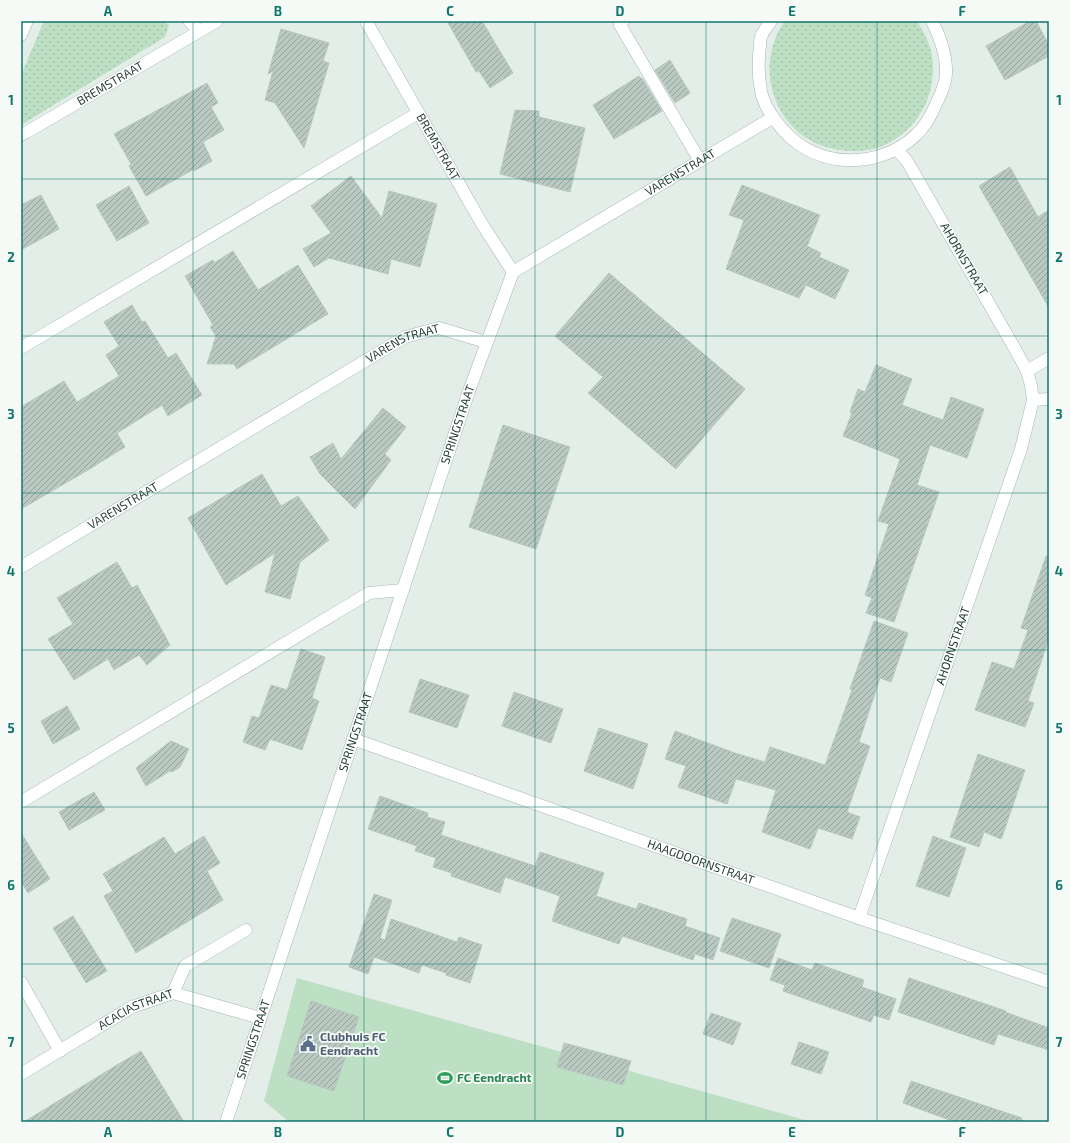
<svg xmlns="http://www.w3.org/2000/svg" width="1070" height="1143" font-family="'Exo 2',sans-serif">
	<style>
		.grass { fill: url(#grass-dots) }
		.garden { fill: #bddfc4 }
		.building { fill: url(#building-hatch); stroke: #b6c8bf }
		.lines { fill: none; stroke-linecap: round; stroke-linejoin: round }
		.minor-casing { stroke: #a6b6b0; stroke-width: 13 }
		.minor { stroke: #fff; stroke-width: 12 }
		.grid { fill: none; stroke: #0f766e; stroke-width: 1; stroke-opacity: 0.55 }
		.labels { text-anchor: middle; stroke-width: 3.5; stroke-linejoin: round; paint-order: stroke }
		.street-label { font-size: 12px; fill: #234036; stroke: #f5faf7 }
		.service-label { font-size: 12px; font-weight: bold; fill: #4e5e75; stroke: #f5faf7; text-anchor: start }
		.leisure-label { font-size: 12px; font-weight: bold; fill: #27864d; stroke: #f5faf7; text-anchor: start }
		.neatline { fill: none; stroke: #0f766e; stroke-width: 1.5 }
		.grid-label { font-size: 13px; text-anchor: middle; font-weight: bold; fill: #0f766e }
	</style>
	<defs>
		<pattern id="grass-dots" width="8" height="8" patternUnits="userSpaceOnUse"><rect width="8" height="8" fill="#bddfc4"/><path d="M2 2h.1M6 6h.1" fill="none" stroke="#a2c0a9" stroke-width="1.8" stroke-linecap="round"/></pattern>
		<pattern id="building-hatch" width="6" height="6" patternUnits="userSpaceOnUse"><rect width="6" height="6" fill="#b9c9c2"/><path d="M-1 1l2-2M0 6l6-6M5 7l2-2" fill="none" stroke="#96a59e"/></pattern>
	</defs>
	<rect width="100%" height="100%" fill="#e4eee9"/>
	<!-- grass -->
	<path class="grass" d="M44,21H128L135,22L163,21L169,25L165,37L21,125V75Z
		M785,21H917C923,31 928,40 931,51C934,61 933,72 932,81C928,111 908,136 880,147C872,150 861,151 853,151C811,151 779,125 771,84C767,64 772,37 785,21Z"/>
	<!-- garden -->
	<path class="garden" d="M297,978L812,1122H289L264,1101Z"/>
	<!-- building -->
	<path class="building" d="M447,21H482L513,73L490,88L479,71L476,72Z
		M1030,21H1036L1049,45V56L1005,80L986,46Z
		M281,29L329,43L323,61L329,63L304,148L275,103L265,100L273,71L268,74Z
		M670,60L690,93L675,103L655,70Z
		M639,76L641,79L642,78L662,111L614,139L593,105Z
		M207,83L218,103L211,107L224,130L203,142L212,161L194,171V169L146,196L129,166L131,164L114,134Z
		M515,110L539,111V117L585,128L570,192L500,174Z
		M1010,167L1038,217L1049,210V308L979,186Z
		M351,176L382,218L389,191L437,204L420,267L391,259L388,274L329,258L314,267L303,249L331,233L311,206Z
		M742,185L820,215L807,246L821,253L819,257L849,270L835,299L806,285L799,298L726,269L744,220L729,215Z
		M129,186L149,223L117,241L96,205Z
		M41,195L59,229L21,250V205Z
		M233,251L258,290L298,265L328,314L237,369L234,364H207L216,336L210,327L213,325L185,276L213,260L214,263Z
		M609,273L745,389L676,469L588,393L603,377L555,336Z
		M132,305L142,322L145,321L168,358L176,353L202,395L168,416L162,405L117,433L125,447L88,470L21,509V407L64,381L77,402L119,376L106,355L119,346L104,322Z
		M876,365L912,379L902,405L943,420L951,397L984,409L967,458L930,445L917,485L939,492L894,622L866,613L872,598L865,595L889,524L878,521L900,459L843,436L852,413L850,412L858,389L865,392Z
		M383,408L406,427L385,454L391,460L355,509L320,474L310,457L333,443L341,459Z
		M503,425L570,447L536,549L469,527Z
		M262,474L281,506L298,496L329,540L300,562L290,599L265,592L275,553L226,585L188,518Z
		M1046,556L1049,557V638L1028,701L1034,703L1025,727L975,710L992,662L1014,669L1028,630L1021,628Z
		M117,562L132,588L137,585L170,645L147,665L139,655L114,670L108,659L74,680L48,639L73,624L57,598Z
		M874,621L908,633L891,682L880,678L859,742L870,746L847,812L860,817L852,839L818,828L810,849L762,832L776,790L736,779L727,804L678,787L686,766L665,759L675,731L735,753L765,762L770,747L825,765L852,690L850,689Z
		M301,649L325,657L312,698L319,701L302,750L270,739L265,750L243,742L252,716L259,718L271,685L287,690Z
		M420,679L469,695L457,728L409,712Z
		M514,692L563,709L551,743L502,726Z
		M67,706L80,729L53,744L41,721Z
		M599,728L648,744L633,789L584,771Z
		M171,741L189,749L180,767L172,772L170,771L146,786L136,768Z
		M978,754L1025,770L1002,837L1001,839L984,832L979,847L950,837Z
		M94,792L105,810L69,830L59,812Z
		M380,796L428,813L427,817L445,822L441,835L535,866L540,852L604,873L596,896L636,909L639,903L687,919L685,926L720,938L713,960L695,954L693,960L622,936L619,944L552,921L560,896L505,877L500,893L451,876L452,873L433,867L436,858L415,851L417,846L368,829Z
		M21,833L50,879L28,893L21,881Z
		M204,836L220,863L207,871L223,900L136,953L104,896L113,891L103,874L164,837L175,854Z
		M933,836L966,848L949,897L916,886Z
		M374,894L392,900L380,938L385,940L391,919L457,942L459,937L482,945L470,983L446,975V973L422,965L419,973L374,957L368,974L349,967Z
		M73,916L107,971L86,983L53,928Z
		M732,918L781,934L769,968L720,951Z
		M778,958L812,970L815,963L864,980L862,987L896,999L889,1020L874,1015L871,1022L783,991L785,985L770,980Z
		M909,978L1006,1011L1005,1012L1049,1028V1050L998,1034L994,1045L898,1012Z
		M311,1001L359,1017L334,1091L287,1076Z
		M711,1013L741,1023L733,1045L703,1034Z
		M799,1042L829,1052L821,1074L791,1064Z
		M564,1043L631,1061L623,1085L557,1067Z
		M141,1051L184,1122H24L117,1065Z
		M911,1081L1022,1118L1021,1122H955L903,1103Z"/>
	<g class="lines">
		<defs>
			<g id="minor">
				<path d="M189,21L199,31"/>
				<path id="s1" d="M366,21L482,224L513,272"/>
				<path d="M623,21L620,25L700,161"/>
				<path d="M771,21C768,26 763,31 761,37C760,39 760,43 760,46C758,61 758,75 761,91C764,106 773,118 783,130C817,169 879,170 916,135C926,126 932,114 937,102C941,94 947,80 946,70C946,54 939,35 932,21"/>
				<path d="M21,35L27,21"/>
				<path id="s2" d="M21,135L27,132L217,21"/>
				<path d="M21,348L418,113"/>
				<path d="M1027,371L1049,358"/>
				<path d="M1033,400L1049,399"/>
				<path id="s3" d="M21,567L405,337L439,328L486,342"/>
				<path id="s4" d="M353,739L859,918L1049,982"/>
				<path d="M21,802L369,593L403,590"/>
				<path id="s5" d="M859,918L1021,449L1033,400L1031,385L1027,371L1015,349L907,161L897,150"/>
				<path d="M21,982L60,1051"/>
				<path d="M173,993L185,966L246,930"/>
				<path id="s6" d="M21,1074L132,1007L173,993L260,1018"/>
				<path id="s7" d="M226,1122L469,391L513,272L772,118"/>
			</g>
		</defs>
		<!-- minor casing -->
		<use href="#minor" class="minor-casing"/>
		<!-- minor -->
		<use href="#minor" class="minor"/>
	</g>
	<!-- grid -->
	<path class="grid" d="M193,21V1122M364,21V1122M535,21V1122M706,21V1122M877,21V1122M21,179H1049M21,336H1049M21,493H1049M21,650H1049M21,807H1049M21,964H1049"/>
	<!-- icons -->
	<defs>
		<symbol id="civic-bare" viewBox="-9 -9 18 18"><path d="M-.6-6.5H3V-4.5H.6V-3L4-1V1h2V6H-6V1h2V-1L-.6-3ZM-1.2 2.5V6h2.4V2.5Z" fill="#5c6f8a" stroke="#f5faf7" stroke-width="2.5" paint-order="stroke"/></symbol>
		<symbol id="stadium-bare" viewBox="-9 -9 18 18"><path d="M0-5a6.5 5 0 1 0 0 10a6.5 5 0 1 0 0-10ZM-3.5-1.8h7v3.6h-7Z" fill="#2e9e5b" stroke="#f5faf7" stroke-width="2.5" paint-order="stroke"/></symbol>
	</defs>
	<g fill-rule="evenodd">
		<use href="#civic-bare" x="297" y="1033" width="22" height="22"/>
		<use href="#stadium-bare" x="434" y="1067" width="22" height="22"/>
	</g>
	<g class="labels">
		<!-- street labels -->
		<g class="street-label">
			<text dy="4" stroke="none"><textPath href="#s2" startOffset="103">BREMSTRAAT</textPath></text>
			<text dy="4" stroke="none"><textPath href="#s1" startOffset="145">BREMSTRAAT</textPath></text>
			<text dy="4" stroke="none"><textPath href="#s7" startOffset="1092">VARENSTRAAT</textPath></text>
			<text transform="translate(964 259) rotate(60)" y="4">AHORNSTRAAT</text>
			<text dy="4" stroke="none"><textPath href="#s3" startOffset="443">VARENSTRAAT</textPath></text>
			<text dy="4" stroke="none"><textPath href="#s7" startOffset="735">SPRINGSTRAAT</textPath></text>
			<text dy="4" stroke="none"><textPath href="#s3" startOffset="119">VARENSTRAAT</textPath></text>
			<text dy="4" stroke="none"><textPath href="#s5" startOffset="288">AHORNSTRAAT</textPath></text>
			<text dy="4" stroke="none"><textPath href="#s7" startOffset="411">SPRINGSTRAAT</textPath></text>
			<text dy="4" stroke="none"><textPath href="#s4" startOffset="369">HAAGDOORNSTRAAT</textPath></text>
			<text dy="4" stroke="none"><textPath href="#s6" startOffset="132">ACACIASTRAAT</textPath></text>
			<text dy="4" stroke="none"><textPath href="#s7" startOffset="87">SPRINGSTRAAT</textPath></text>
		</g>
		<!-- service labels -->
		<g class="service-label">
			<text x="320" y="1041">Clubhuis FC<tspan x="320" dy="14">Eendracht</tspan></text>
		</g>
		<!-- leisure labels -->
		<g class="leisure-label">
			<text x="457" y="1082">FC Eendracht</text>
		</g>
	</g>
	<!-- border -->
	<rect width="1070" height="1143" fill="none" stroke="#f5faf7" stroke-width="44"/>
	<rect x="22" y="22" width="1026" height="1099" class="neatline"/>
	<g class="grid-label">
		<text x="108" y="16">A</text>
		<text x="278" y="16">B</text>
		<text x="450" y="16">C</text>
		<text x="620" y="16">D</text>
		<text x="792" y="16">E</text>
		<text x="962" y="16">F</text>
		<text x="11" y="105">1</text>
		<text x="1059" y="105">1</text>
		<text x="11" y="262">2</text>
		<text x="1059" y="262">2</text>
		<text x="11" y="419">3</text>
		<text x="1059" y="419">3</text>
		<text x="11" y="576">4</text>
		<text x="1059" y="576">4</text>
		<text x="11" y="733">5</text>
		<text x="1059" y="733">5</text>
		<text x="11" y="890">6</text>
		<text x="1059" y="890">6</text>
		<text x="11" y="1047">7</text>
		<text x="1059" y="1047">7</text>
		<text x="108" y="1137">A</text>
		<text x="278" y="1137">B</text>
		<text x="450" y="1137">C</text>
		<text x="620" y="1137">D</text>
		<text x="792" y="1137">E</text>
		<text x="962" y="1137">F</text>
	</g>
</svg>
